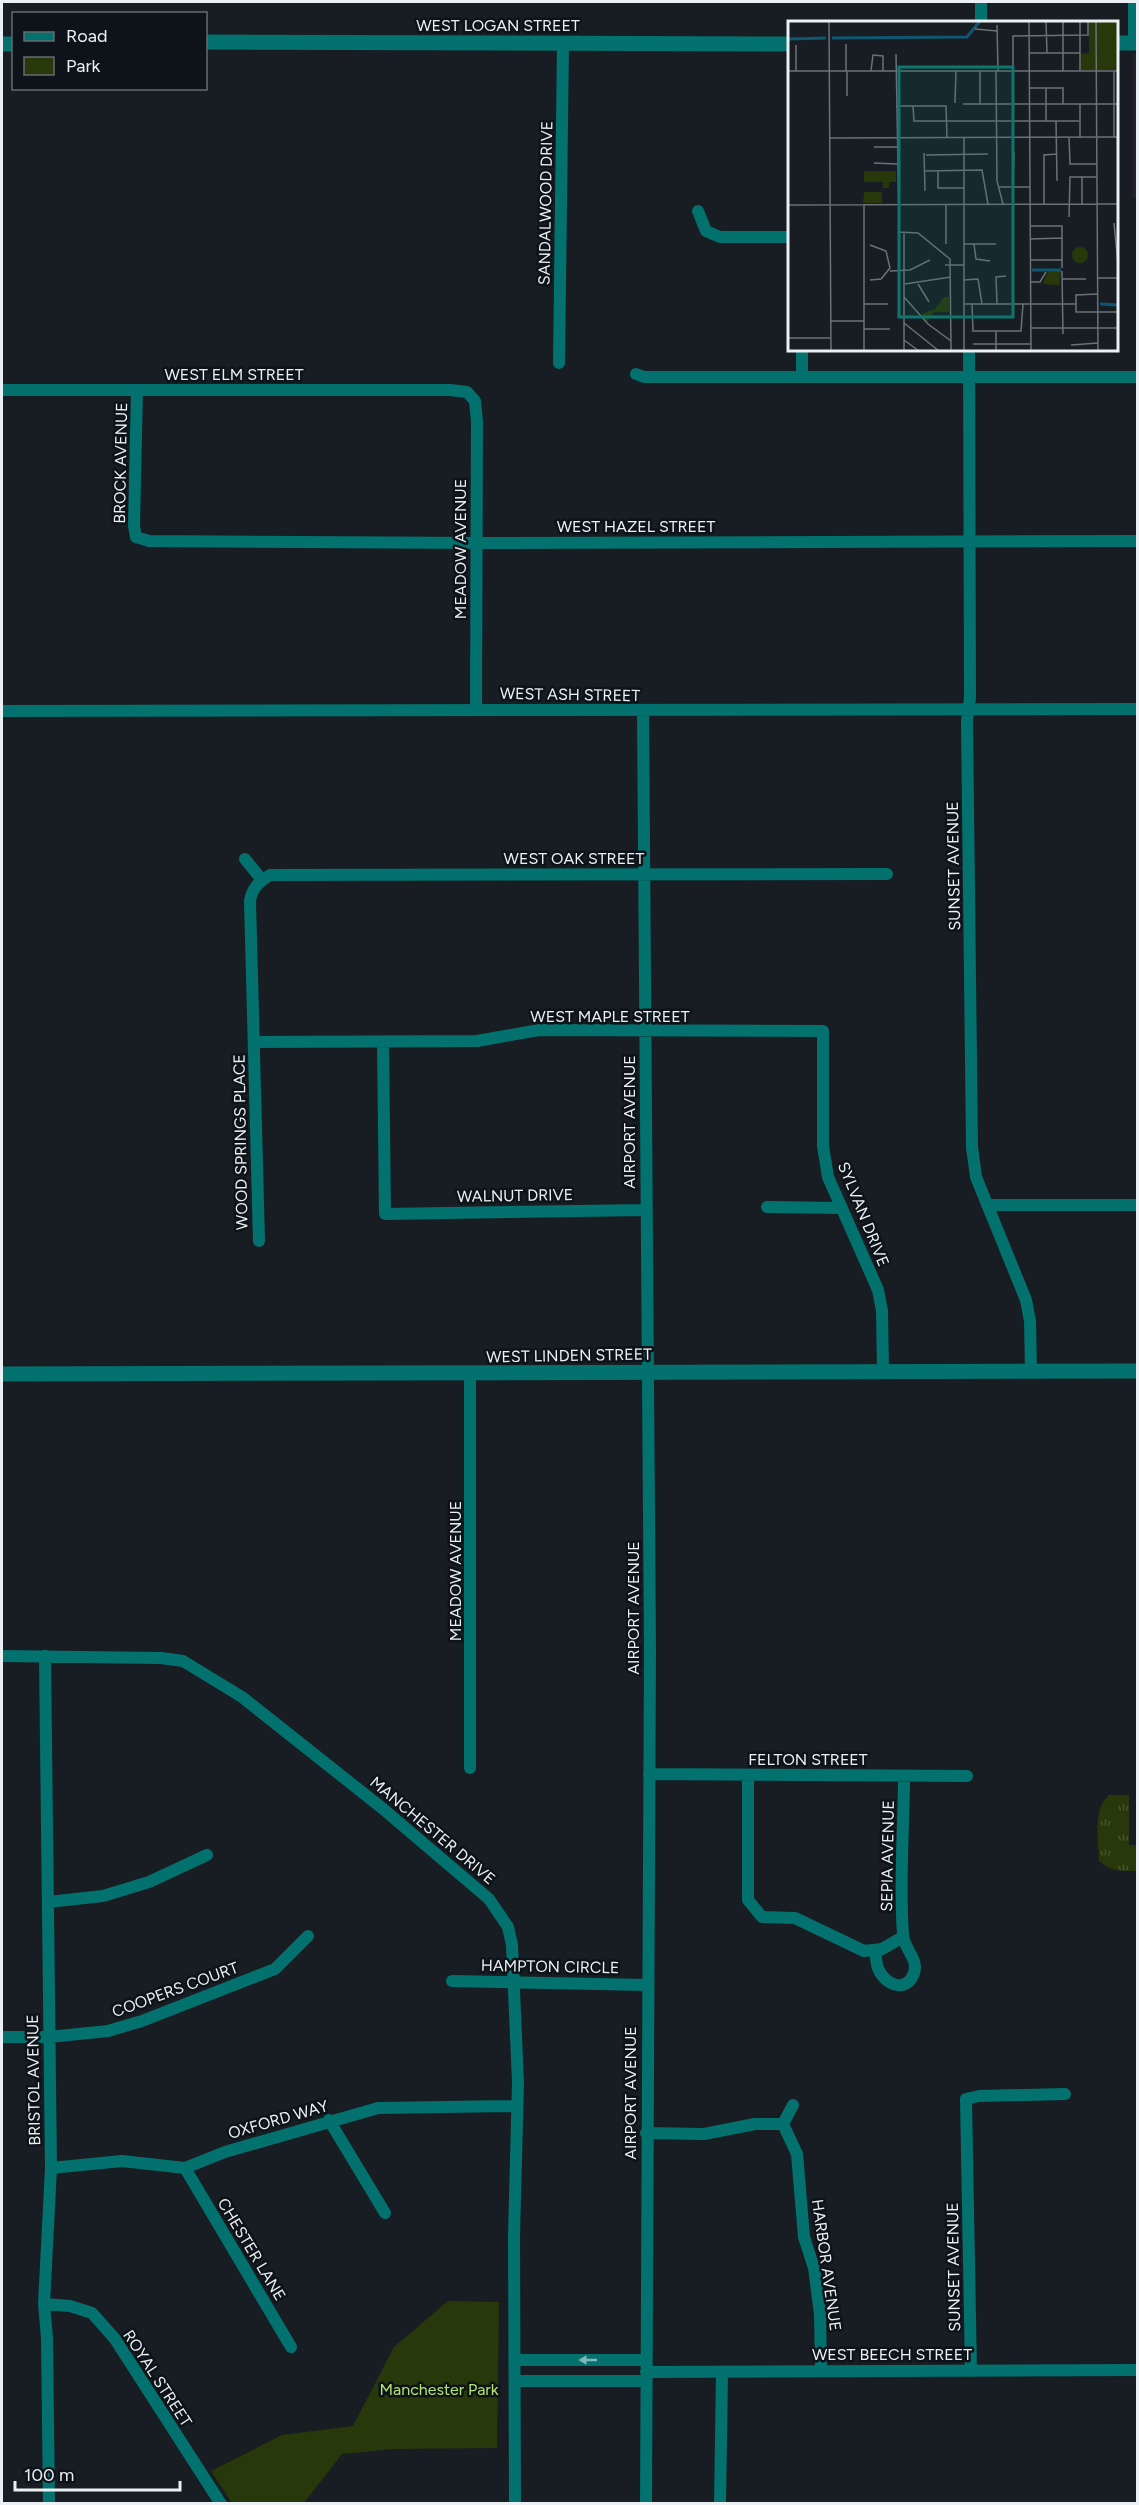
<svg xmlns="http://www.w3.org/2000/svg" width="1139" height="2505" font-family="Figtree,sans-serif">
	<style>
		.commercial { fill: #26202f }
		.grass { fill: url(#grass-tufts) }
		.park { fill: #27380a }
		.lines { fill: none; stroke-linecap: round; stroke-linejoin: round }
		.minor { stroke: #03716e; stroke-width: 12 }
		.tertiary { stroke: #03716e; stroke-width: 15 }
		.oneway { fill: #83b7b8 }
		.labels { text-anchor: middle; stroke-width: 5; stroke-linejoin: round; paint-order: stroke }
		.street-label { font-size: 16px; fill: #ebf0f4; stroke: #0e1319 }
		.park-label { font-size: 16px; fill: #b4e56c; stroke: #0e1319 }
		.inset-river { fill: none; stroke: #0f5770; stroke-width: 3 }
		.inset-road { fill: none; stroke: #6c7177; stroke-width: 1.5 }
		.view { fill: #0f766e; fill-opacity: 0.15; stroke: #0f766e; stroke-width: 3 }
		.inset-edge { fill: none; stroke: #ebf0f4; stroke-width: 3 }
	</style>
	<defs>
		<pattern id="grass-tufts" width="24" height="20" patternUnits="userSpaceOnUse" patternTransform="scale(1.5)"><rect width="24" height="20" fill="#27380a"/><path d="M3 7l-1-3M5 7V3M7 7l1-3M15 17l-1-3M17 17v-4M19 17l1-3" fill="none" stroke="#46552e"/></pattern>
	</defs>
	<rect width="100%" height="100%" fill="#171d23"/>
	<!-- commercial -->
	<path class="commercial" d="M1133,54H1138L1137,198H1133Z"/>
	<!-- grass -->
	<path class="grass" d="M1109,1795H1129V1845H1137V1871C1121,1871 1112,1872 1099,1861C1099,1839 1092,1810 1109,1795Z"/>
	<!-- park -->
	<path class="park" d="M448,2301L499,2302L497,2448L393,2449L342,2454L304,2503H232L211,2471L282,2435L353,2426L394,2347Z"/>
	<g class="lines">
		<!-- minor -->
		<path class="minor" d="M981,2V22
			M1134,2V43
			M698,211L706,231L720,237H790
			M969,350L970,697L967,721L972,1147L976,1177L1026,1300L1030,1321L1031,1371
			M559,363L563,44
			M636,374L644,377H1138
			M802,376V350
			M2,390H450L467,392L475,401L477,422L476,709
			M137,390L134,526L136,537L149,541L476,543L1138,541
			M2,711L1138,709
			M643,711L650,1648L646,2504
			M245,859L262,880
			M254,1042L477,1041L539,1030L823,1031V1146L828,1177L878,1290L882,1311L883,1371
			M383,1042L385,1214L646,1210
			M987,1205H1138
			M767,1207L842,1208
			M259,1241L250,901C252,888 259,882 270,875L887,874
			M2,1656L161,1658L183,1661L242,1697L382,1808L489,1899L508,1927L512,1945L518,2082L514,2236L515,2504
			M45,1656L51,2168L44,2304L47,2338L49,2504
			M470,1768V1374
			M649,1774L967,1776
			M748,1775V1900L762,1917L795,1918L864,1951L882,1949L903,1937
			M48,1902L103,1896L149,1882L207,1855
			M875,1950C876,1955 876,1963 878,1968C884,1985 907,1994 914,1973C919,1959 903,1948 903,1934C899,1882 904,1828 904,1776
			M452,1981L647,1985
			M2,2037H49L108,2031L142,2021L275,1969L308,1936
			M329,2120L385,2213
			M783,2124L793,2105
			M646,2133L704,2134L755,2124H783L797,2154L804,2237L814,2268L820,2314L821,2371
			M51,2168L122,2161L185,2168L225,2152L378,2108L517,2106
			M185,2168L291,2347
			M44,2304L70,2306L92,2313L115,2339L221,2504
			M515,2360H646
			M971,2371L966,2099L979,2096L1065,2094
			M646,2372L1138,2370
			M515,2381H646
			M720,2504L722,2372"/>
		<!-- tertiary -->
		<path class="tertiary" d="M206,42L790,44
			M1116,43H1138
			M2,44H14
			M2,1374L1138,1371"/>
	</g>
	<!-- one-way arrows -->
	<defs><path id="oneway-solid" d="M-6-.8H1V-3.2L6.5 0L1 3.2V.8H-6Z" transform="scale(1.5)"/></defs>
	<use class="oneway" href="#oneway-solid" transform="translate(588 2360) rotate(180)"/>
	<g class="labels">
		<!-- street labels -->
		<g class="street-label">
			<text x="498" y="31">WEST LOGAN STREET</text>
			<text transform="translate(545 203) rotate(-89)" y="6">SANDALWOOD DRIVE</text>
			<text x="234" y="380">WEST ELM STREET</text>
			<text transform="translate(120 463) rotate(-89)" y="6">BROCK AVENUE</text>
			<text x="636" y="532">WEST HAZEL STREET</text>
			<text transform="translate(460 549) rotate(-90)" y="6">MEADOW AVENUE</text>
			<text transform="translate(570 694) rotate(1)" y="6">WEST ASH STREET</text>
			<text x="574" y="864">WEST OAK STREET</text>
			<text transform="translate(953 866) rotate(-91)" y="6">SUNSET AVENUE</text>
			<text x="610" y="1022">WEST MAPLE STREET</text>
			<text transform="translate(629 1122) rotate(-90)" y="6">AIRPORT AVENUE</text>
			<text transform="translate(240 1142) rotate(-91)" y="6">WOOD SPRINGS PLACE</text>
			<text transform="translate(515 1195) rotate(-1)" y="6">WALNUT DRIVE</text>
			<text transform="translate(864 1214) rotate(68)" y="6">SYLVAN DRIVE</text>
			<text transform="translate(569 1355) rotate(-1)" y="6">WEST LINDEN STREET</text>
			<text transform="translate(455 1571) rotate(-90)" y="6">MEADOW AVENUE</text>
			<text transform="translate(633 1608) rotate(-90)" y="6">AIRPORT AVENUE</text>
			<text x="808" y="1765">FELTON STREET</text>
			<text transform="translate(433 1830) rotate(40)" y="6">MANCHESTER DRIVE</text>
			<text transform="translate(887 1856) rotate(-89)" y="6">SEPIA AVENUE</text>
			<text transform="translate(550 1966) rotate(1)" y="6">HAMPTON CIRCLE</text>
			<text transform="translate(175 1989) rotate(-20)" y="6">COOPERS COURT</text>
			<text transform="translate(33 2080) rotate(-91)" y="6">BRISTOL AVENUE</text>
			<text transform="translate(630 2093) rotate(-90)" y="6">AIRPORT AVENUE</text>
			<text transform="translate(278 2119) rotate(-16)" y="6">OXFORD WAY</text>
			<text transform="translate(252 2249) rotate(59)" y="6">CHESTER LANE</text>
			<text transform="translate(827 2265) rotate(82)" y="6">HARBOR AVENUE</text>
			<text transform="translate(953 2267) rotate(-91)" y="6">SUNSET AVENUE</text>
			<text x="892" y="2360">WEST BEECH STREET</text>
			<text transform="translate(158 2378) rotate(57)" y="6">ROYAL STREET</text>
		</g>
		<!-- park labels -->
		<g class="park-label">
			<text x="439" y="2395">Manchester Park</text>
		</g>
	</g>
	<!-- overview -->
	<g transform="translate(788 21)">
		<rect width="330" height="330" fill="#171d23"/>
		<path d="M301,0H330V49H292V33L301,32ZM76,150H108V161H101V167H95V161H76ZM76,171H94V182H75Z" fill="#27380a"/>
		<path d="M284 234a8 8 0 1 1 16 0a8 8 0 1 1-16 0ZM260,250H273L271,264L255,263ZM156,276H161V291H146L139,301L133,293L147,288Z" fill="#27380a"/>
		<path class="inset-river" d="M44,17L179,16L192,0M0,18L38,17M244,249H273M312,283L330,284"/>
		<path class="inset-road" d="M41,0L43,330M241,0L243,330M258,0L259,32M308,0L310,330M209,4L210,50M187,8L209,10M58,23V50M8,24V50M241,32H292M108,33L111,198M0,50H330M59,50V75M83,50L85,34L95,35V50M208,50L209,160L215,183M225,50V15L300,14V0M275,50V0M292,50V0M326,50V116M242,67H275V83M258,67V100M167,82L168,50M175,83H330M192,83V50M292,83V116M108,85H158L159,117M125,85L126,100H291M268,100L269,160M281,116L282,143H308M42,117L330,116M176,117V330M86,126H109M136,132L137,170M138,134L200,133M86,142L109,143M137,150L194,149L200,183M150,150V167H176M210,166H242M225,166L226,131M256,183V134L269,133M294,183V156M309,183H330M0,184L309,183M281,196L282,156H309M326,202L330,243M243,205H274V247M110,211L130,212L162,238L163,330M242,218L274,217M158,223V183M176,223H208M186,223L188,238L202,240M242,239H274M157,244H176M102,250L122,249L142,239M274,250L275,313M309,257H330M274,258H298M82,259L93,258L102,247L98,230L82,224M176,259L190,258L194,283M243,261H252L258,251M117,263L163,256M130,263L141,281M309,273L288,274V291H330M116,276L140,303L163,320M76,283H100M176,283H288M184,283L185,310H233L235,283M209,283L208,256L218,255M42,300H76M116,302L151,330M243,307H330M76,308H102M208,310V330M0,317H43M116,319L131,330M185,323H243M283,324L310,322M76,330V183M116,330V211"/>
		<path class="view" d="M111,46H225V296H111Z"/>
		<rect width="330" height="330" class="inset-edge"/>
	</g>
	<!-- border -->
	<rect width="1139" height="2505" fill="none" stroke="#ebf0f4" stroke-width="6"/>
	<!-- legend -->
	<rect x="12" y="12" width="195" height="78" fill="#0e1319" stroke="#666b71" stroke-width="1.5"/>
	<rect x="24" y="32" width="30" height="9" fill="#03716e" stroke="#666b71" stroke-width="1.5"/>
	<text x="66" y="42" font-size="18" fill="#ebf0f4">Road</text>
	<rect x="24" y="57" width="30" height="18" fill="#27380a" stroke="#666b71" stroke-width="1.5"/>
	<text x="66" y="72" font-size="18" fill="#ebf0f4">Park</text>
	<!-- scale -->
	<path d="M15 2481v9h165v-9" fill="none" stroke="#ebf0f4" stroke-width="3"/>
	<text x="24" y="2481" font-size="18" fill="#ebf0f4" stroke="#0e1319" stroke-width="4.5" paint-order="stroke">100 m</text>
</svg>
